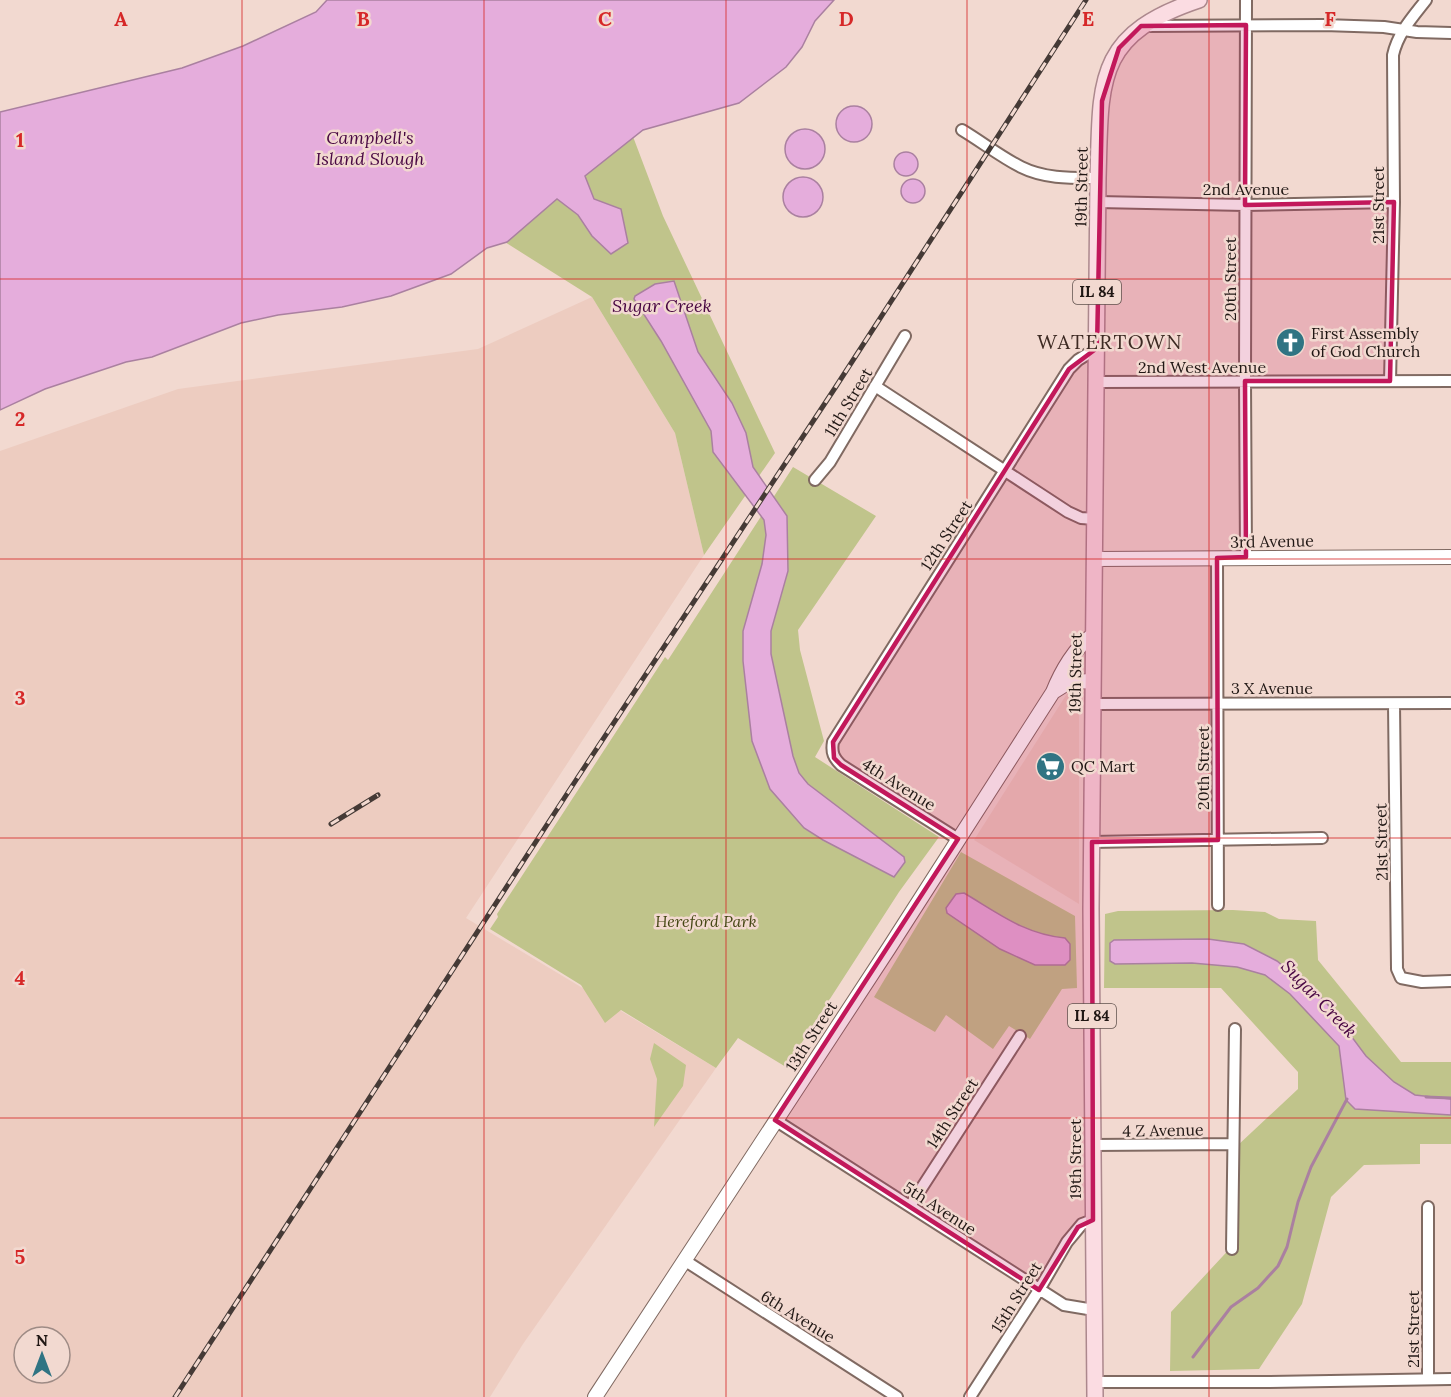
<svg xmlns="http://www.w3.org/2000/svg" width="1451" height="1397" font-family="Lora,serif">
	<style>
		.built { fill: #edccc0; fill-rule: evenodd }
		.green { fill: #c0c48b }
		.water { fill: #e5addc; stroke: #aa80a0; stroke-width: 1.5 }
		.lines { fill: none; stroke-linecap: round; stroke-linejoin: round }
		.stream { stroke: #aa80a0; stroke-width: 3 }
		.street-casing { stroke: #806a62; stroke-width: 14 }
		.secondary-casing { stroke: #806a62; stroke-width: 16 }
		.primary-casing { stroke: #ac888d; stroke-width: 18 }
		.street { stroke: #fff; stroke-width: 10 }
		.secondary { stroke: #fff; stroke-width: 14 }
		.primary { stroke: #fbdce2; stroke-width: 15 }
		.rail-casing { stroke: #453a36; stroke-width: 5 }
		.rail { stroke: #f2d9d0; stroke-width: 3; stroke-dasharray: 9; stroke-linecap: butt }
		.marked { fill: #c2185b; fill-opacity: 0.2; stroke: #c2185b; stroke-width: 4.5; stroke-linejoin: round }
		.grid { fill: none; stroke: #d62828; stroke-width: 1.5; stroke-opacity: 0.55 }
		.labels { text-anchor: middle; stroke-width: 5; stroke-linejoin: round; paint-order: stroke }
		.shield { fill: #f2d9d0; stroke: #5f514c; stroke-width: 1.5 }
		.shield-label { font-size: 15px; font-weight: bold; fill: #201714 }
		.street-label { font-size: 16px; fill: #201714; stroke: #f2d9d0 }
		.poi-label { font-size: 16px; fill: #201714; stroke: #f2d9d0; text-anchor: start }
		.park-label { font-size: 16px; font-style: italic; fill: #454714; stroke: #f2d9d0 }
		.water-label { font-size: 18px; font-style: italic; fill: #490743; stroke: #f2d9d0 }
		.quarter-label { font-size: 20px; letter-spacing: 1.5px; fill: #3d2a23; stroke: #f2d9d0 }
		.grid-label { font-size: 20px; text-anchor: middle; font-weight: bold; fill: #d62828; stroke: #f2d9d0; stroke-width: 5; stroke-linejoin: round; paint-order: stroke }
	</style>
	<rect width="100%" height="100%" fill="#f2d9d0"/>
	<!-- built -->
	<path class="built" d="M592,297L675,433L704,555L466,918L716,1068L523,1344L490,1397H0V451L178,389L478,349ZM24,1337H60V1373H24Z
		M1068,692H1079V904L974,840Z"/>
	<!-- green -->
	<path class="green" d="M629,126L663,216L775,453L704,555L675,433L592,297L473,222Z
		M793,467L876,516L798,630L800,650L824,741L815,757L939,837L899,892L786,1067L738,1038L716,1068L621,1010L605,1023L581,985L490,929L498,917L497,914L665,657L668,660Z
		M961,852L1075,916L1077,988L1062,989L1030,1039L1009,1026L993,1049L946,1015L935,1032L874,997Z
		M1233,910L1265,912L1279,919L1316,921L1318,960L1401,1062H1451V1144H1420V1164L1364,1165L1331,1197L1302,1304L1259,1369L1170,1371L1171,1312L1235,1243L1237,1146L1298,1089V1072L1221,988H1104L1105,914L1118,911Z
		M654,1043L686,1065L683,1086L654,1127L657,1079L650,1059Z"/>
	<!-- water -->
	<path class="water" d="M327,0H834L815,21L802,47L786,67L739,103L643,130L585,176L594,199L621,209L628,243L611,254L592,236L578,215L557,199L507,242L487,248L451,274L391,296L342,307L278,315L241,323L152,357L126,362L45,389L0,410V112L182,68L243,46L316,12Z
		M836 124a18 18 0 1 1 36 0a18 18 0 1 1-36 0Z
		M785 149a20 20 0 1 1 40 0a20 20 0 1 1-40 0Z
		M894 164a12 12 0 1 1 24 0a12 12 0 1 1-24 0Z
		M783 197a20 20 0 1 1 40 0a20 20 0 1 1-40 0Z
		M901 191a12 12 0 1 1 24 0a12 12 0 1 1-24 0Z
		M674,281L698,352L732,403L746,433L753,467L787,516L788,571L771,631V654L793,756L799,773L808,784L904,857L905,862L894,877L823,840L804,828L770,789L752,741L743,661V631L762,564L766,535L764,520L713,452L711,431L661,341L634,299L635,296L655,284Z
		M964,893C998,913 1024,934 1065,938L1070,944V960L1065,965H1035L1000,949L947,913L946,908L956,894Z
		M1208,939L1244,944L1277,961L1325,1001L1366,1056L1394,1082L1415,1095L1451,1099V1115L1355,1109L1346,1100L1339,1046L1290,994L1265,975L1237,967L1192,963L1115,964L1110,961V943L1114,940Z"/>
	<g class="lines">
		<!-- stream -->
		<path class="stream" d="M1426,1097L1451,1098
			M1193,1357L1231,1307L1258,1288L1278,1266L1287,1247L1298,1202L1311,1167L1347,1099"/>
		<defs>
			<path id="street" d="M1246,0L1245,381L1246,557
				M1145,26L1324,25L1384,27L1417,32L1451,33
				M962,130C982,142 1001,157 1021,167C1045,179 1072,178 1098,178
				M1098,202L1245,205L1394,202
				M1390,381L1394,202L1393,55C1398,33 1412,18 1426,0
				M1096,382L1451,381
				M875,386L1068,512L1081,518L1095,519
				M815,480L830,462L905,336
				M1217,558L1218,905
				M1093,704L1451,703
				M1394,704L1397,969L1401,978L1422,982L1451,981
				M958,839L841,765C834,758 831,753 833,742L1069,369L1078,360L1097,348
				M1092,842L1322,838
				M775,1120L1064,1305L1094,1310
				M1093,1145L1233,1144
				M910,1206L1020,1036
				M1232,1249L1235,1029
				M684,1260L897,1397
				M1428,1379V1207
				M1094,1382H1266L1451,1379
				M970,1397L1039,1290L1067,1242L1082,1224L1093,1220"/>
			<path id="secondary" d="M1094,559L1451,557
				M1053,692L1069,682L1093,681
				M595,1397L889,948L1053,692C1061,672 1075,647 1093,635"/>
			<path id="primary" d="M1095,1397L1091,909L1098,178C1101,81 1094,35 1199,0"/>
		</defs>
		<!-- street casing -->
		<use href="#street" class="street-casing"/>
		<!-- secondary casing -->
		<use href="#secondary" class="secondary-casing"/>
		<!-- primary casing -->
		<use href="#primary" class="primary-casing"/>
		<!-- street -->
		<use href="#street" class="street"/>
		<!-- secondary -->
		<use href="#secondary" class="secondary"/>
		<!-- primary -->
		<use href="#primary" class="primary"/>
		<defs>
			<path id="rail" d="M331,824L378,795
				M175,1397L578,777L835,388L1086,0"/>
		</defs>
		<!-- rail casing -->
		<use href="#rail" class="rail-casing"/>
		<!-- rail -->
		<use href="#rail" class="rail"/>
	</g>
	<!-- marked area -->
	<path class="marked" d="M1246,25L1245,205L1394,202L1390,381H1245L1246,557L1217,558L1218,840L1092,842L1093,1220L1078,1227L1039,1290L775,1120L958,839L841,765L834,758L833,742L1069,369L1097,348L1102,101L1119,48L1141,26Z"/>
	<!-- grid -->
	<path class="grid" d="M242,0V1397M484,0V1397M726,0V1397M967,0V1397M1209,0V1397M0,279H1451M0,559H1451M0,838H1451M0,1118H1451"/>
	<!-- icons -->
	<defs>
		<symbol id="church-disc" viewBox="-11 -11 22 22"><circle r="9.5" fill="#307483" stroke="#f2d9d0"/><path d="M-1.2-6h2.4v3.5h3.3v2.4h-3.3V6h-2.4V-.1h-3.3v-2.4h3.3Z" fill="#fff"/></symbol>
		<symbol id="supermarket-disc" viewBox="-11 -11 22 22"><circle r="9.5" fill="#307483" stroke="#f2d9d0"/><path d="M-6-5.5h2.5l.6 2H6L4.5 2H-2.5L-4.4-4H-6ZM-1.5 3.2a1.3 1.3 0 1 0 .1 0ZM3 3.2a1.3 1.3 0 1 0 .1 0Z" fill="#fff"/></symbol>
	</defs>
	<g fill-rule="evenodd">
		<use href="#church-disc" x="1274" y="326" width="33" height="33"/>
		<use href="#supermarket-disc" x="1034" y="750" width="33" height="33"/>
	</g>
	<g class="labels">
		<!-- shield labels -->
		<g class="shield">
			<rect x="1073" y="280" width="48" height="24" rx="4.5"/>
			<rect x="1068" y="1004" width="48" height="24" rx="4.5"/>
		</g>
		<g class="shield-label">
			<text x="1097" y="297">IL 84</text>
			<text x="1092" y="1021">IL 84</text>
		</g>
		<!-- street labels -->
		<g class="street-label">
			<text transform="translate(1081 187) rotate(-89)" y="6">19th Street</text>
			<text x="1246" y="195">2nd Avenue</text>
			<text transform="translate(1378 205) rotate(-90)" y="6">21st Street</text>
			<text transform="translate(1230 279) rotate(-90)" y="6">20th Street</text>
			<text x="1202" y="373">2nd West Avenue</text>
			<text transform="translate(848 402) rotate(-59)" y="6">11th Street</text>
			<text transform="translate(946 535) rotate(-57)" y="6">12th Street</text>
			<text transform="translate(1272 541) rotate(-1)" y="6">3rd Avenue</text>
			<text transform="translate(1075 673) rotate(-89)" y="6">19th Street</text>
			<text x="1272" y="694">3 X Avenue</text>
			<text transform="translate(1203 768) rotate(-90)" y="6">20th Street</text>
			<text transform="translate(899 784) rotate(32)" y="6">4th Avenue</text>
			<text transform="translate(1381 842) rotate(-91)" y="6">21st Street</text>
			<text transform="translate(811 1036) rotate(-57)" y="6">13th Street</text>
			<text transform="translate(952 1113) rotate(-57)" y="6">14th Street</text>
			<text transform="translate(1163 1130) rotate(-1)" y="6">4 Z Avenue</text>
			<text transform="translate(1075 1159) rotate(-90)" y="6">19th Street</text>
			<text transform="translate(940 1208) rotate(33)" y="6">5th Avenue</text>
			<text transform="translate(1016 1297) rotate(-58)" y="6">15th Street</text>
			<text transform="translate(798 1316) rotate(32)" y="6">6th Avenue</text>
			<text transform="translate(1413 1329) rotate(-90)" y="6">21st Street</text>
		</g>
		<!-- poi labels -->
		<g class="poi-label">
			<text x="1311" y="339">First Assembly<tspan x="1311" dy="18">of God Church</tspan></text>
			<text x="1071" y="772">QC Mart</text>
		</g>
		<!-- park labels -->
		<g class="park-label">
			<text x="706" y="927">Hereford Park</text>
		</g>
		<!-- water labels -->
		<g class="water-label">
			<text x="370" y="144">Campbell's<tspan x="370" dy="21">Island Slough</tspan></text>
			<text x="662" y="312">Sugar Creek</text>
			<text transform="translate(1319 999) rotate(46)" y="6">Sugar Creek</text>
		</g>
		<!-- quarter labels -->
		<g class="quarter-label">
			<text x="1110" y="349">WATERTOWN</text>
		</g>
	</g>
	<g class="grid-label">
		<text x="121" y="26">A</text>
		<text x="363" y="26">B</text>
		<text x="605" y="26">C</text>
		<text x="846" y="26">D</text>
		<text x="1088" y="26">E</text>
		<text x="1330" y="26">F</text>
		<text x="20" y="147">1</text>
		<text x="20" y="426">2</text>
		<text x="20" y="705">3</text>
		<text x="20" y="985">4</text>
		<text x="20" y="1264">5</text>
	</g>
	<!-- north arrow -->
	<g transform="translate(42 1355)"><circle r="28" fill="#f2d9d0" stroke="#9e8b85" stroke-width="1.5"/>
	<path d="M0-4.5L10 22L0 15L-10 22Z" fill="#307483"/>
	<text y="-9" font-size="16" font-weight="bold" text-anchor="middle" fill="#201714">N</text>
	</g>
</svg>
